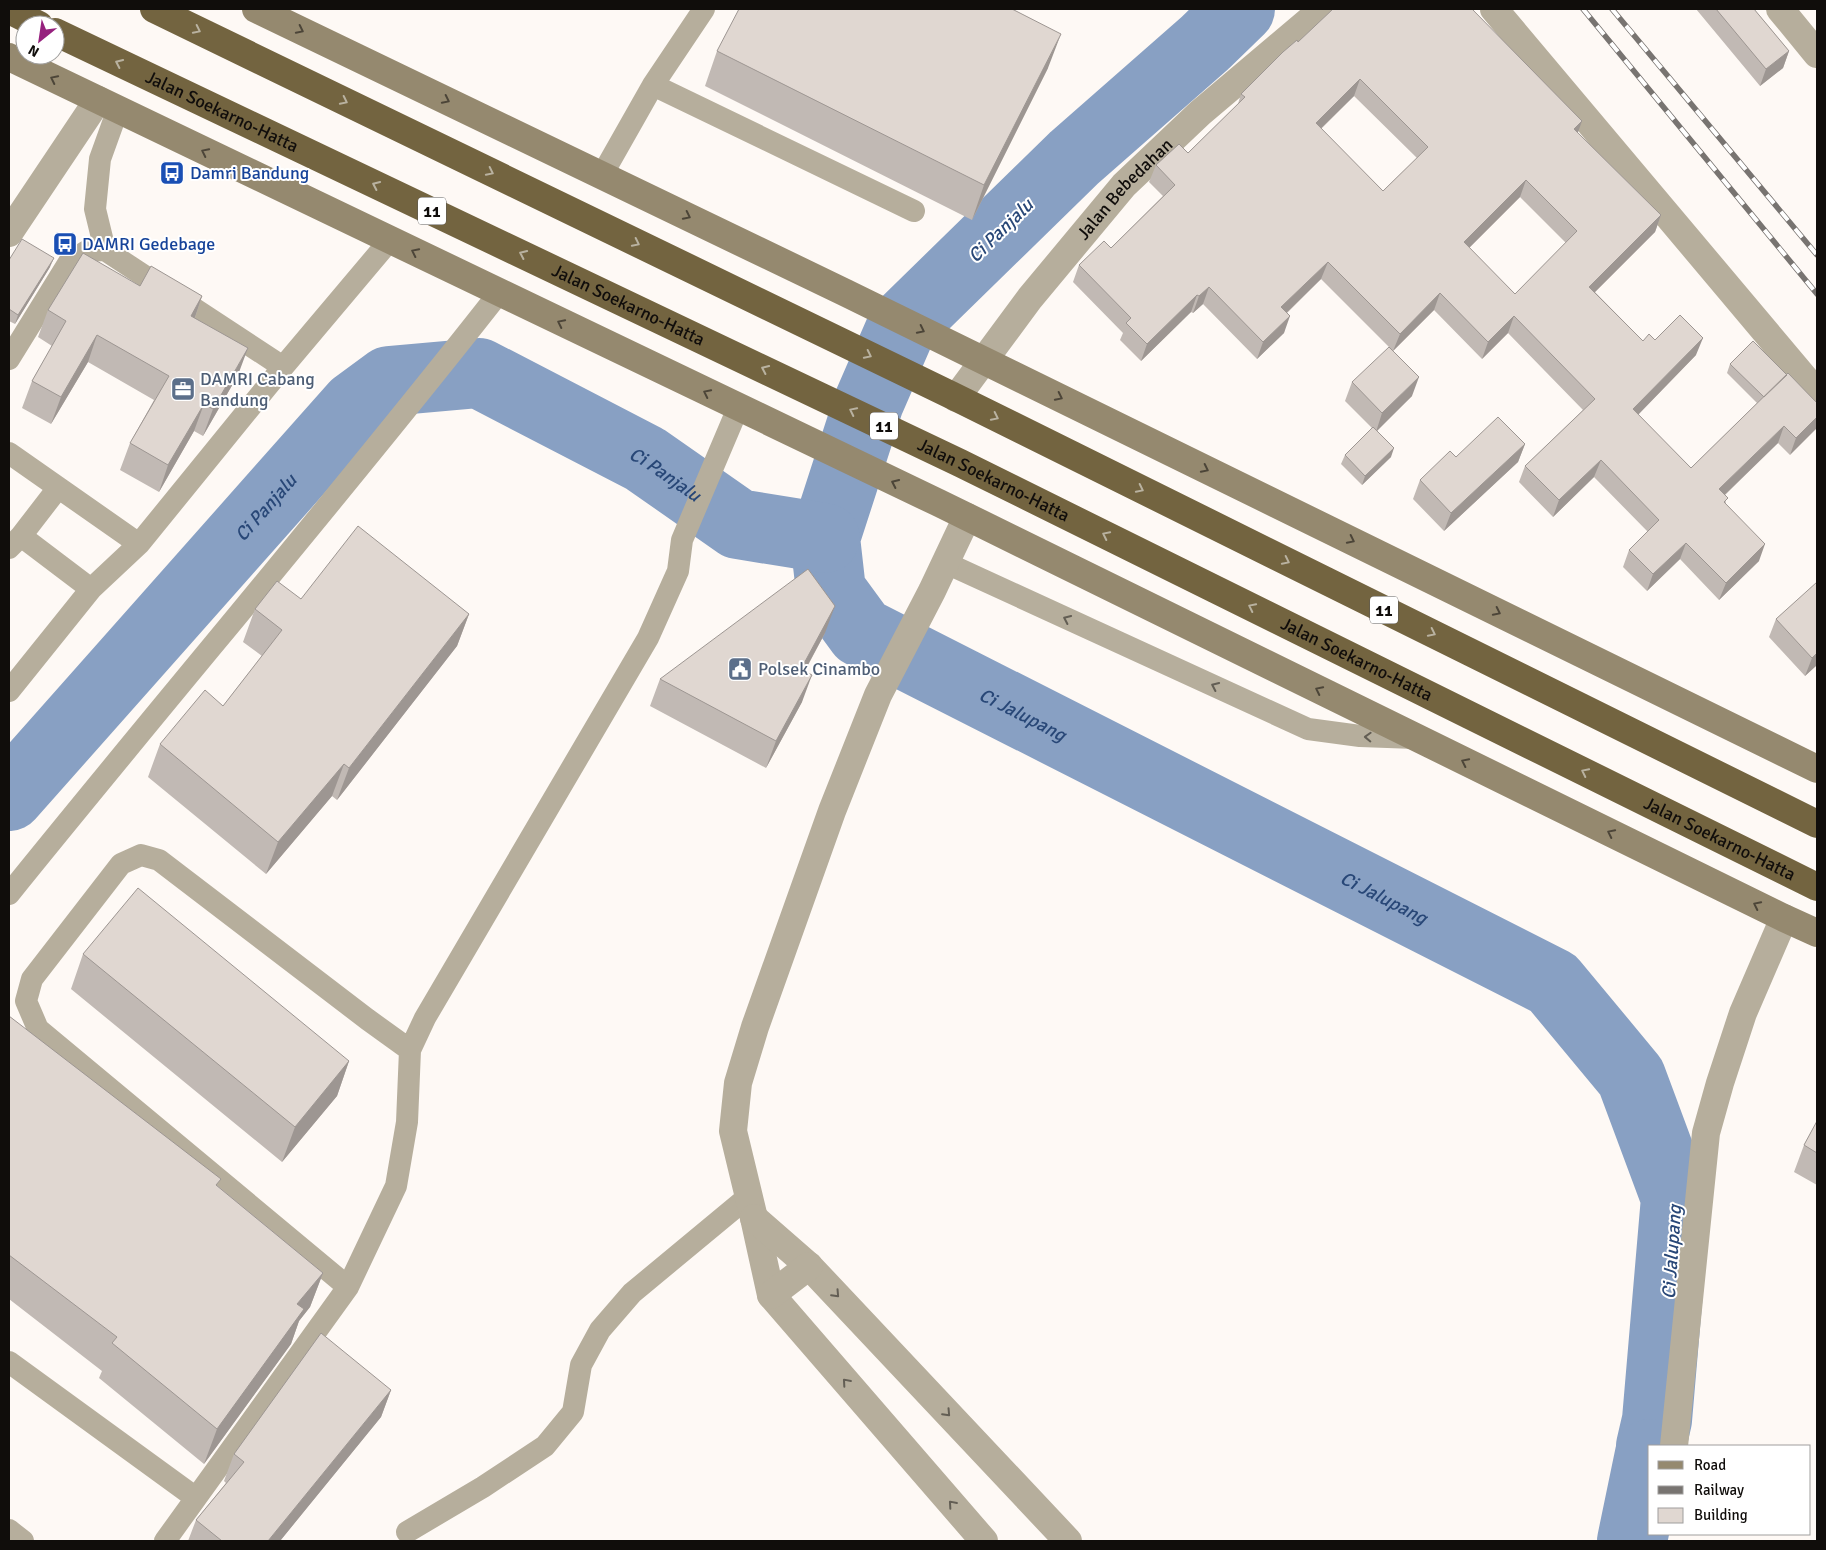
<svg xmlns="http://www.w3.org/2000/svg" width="1826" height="1550" font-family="Signika,sans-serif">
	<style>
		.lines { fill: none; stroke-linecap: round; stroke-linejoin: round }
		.river { stroke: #88a0c3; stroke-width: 70 }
		.service { stroke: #b6ae9c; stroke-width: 22 }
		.minor { stroke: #b6ae9c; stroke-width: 28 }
		.tertiary { stroke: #b6ae9c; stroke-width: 28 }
		.secondary { stroke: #95896f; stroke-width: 28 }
		.trunk { stroke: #736440; stroke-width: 28 }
		.rail-casing { stroke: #787471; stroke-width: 5.5 }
		.rail { stroke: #fff; stroke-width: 4; stroke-dasharray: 11; stroke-linecap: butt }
		.wall { fill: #c1b9b4; fill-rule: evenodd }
		.shaded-wall { fill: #9d9692 }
		.building { fill: #e0d7d1; stroke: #9d9692; fill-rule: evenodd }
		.oneway { stroke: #b9b2a0 }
		.oneway2 { stroke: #4c4538 }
		.oneway3 { stroke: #635e54 }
		.labels { text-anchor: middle; stroke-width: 4; stroke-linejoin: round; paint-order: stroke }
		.shield { fill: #fff; stroke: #585654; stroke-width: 1 }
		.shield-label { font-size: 16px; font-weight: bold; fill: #100d0b }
		.street-label { font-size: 18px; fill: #100d0b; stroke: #fff }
		.transit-label { font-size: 18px; fill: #164399; stroke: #fff; text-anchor: start }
		.service-label { font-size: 18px; fill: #4e5e75; stroke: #fff; text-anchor: start }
		.water-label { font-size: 19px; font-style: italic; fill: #284777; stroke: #fff }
	</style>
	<rect width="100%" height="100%" fill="#fef9f5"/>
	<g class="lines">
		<!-- river -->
		<g class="river">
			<path id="s1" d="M1240,9L1205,43L1074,158L902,326L869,402L825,538L831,591L861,632L1553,983L1631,1077L1676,1198L1657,1420L1651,1446"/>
			<path id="s2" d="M9,796L355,406L389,381L479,373L645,459L738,524L825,538"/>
			<path d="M1632,1541L1650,1454"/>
		</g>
		<!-- service -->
		<path class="service" d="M653,85L914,211
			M602,175L653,85L704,9
			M105,250L95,209L100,159L118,109
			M9,359L69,262L87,251L105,250L283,367
			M9,453L139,544
			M21,536L58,488
			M9,548L21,536L91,589
			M946,563L1308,729L1360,736L1415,738
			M9,691L91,589L139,544L283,367L390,240
			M9,894C171,693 340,496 499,293
			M348,1287L38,1029L26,1001L32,979L121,864L141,855L159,860L367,1019L410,1050L425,1018L648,638L678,571L682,540L738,408
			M9,1362L196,1498
			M9,1530L23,1541
			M407,1532L483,1487L545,1446L573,1412L581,1365L600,1330L632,1293L749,1196
			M165,1541L348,1287L396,1186L407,1122L410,1050"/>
		<!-- minor -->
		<g class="minor">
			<path d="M1494,9L1817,393"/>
			<path d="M1780,9L1817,54"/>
			<path id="s3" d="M956,398L1030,298L1124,185L1200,113L1323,9"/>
			<path d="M967,517L932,591L878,695L832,811L755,1027L738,1083L733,1131L754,1218L771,1295L984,1541"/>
			<path d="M754,1218L809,1266L1068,1541"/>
			<path d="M771,1295L809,1266"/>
			<path d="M1674,1446L1706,1133L1720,1083L1743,1013L1784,918"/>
		</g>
		<!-- tertiary -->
		<path class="tertiary" d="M9,233L98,100"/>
		<!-- secondary -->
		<path class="secondary" d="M256,9L846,293L1817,769
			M9,57L939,503L1784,918L1817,933"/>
		<!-- trunk -->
		<g class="trunk">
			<path d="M154,9L951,395L1817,824"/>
			<path d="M9,10L39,25"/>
			<path id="s4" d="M55,32L960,463L1817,887"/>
		</g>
		<defs>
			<path id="rail" d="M1583,9L1817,294
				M1612,9L1817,255"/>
		</defs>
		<!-- rail casing -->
		<use href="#rail" class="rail-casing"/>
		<!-- rail -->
		<use href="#rail" class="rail"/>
	</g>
	<!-- wall -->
	<path class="wall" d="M1696,9H1754L1789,51L1783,68L1760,86Z
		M1298,42L1578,133L1661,215L1655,232L1595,292L1643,341L1655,340L1696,355L1638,415L1691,468L1757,403L1727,373L1730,364L1787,375L1817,403L1790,455L1778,443L1725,495L1726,504L1759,561L1719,600L1680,559L1647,591L1623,567L1629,550L1648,532L1594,477L1553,517L1519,482L1525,466L1583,410L1508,333L1482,359L1434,310L1393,351L1321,279L1287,313L1284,333L1257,359L1203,304L1193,313L1191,312L1141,361L1120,340L1123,333L1073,282L1079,265L1111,248L1163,196L1149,182L1156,165L1188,153L1238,104L1241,94ZM1354,96L1417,158L1383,191L1321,129ZM1520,197L1566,243L1515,294L1469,248Z
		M717,51L1048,68L972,220L705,86Z
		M9,260L50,267L15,324L9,321Z
		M140,286L202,296L195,318L238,375L203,436L194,431L159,492L120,470L130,443L154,400L88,362L51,424L22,408L32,381L52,346L38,337L48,310Z
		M1352,382L1412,396L1377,430L1391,457L1362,485L1341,464L1345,455L1372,428L1345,401Z
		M1525,444L1518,462L1444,531L1413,499L1420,480L1456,457Z
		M1817,583V665L1805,676L1769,637L1776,619Z
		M301,599L469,614L457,646L337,800L332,796L266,874L148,777L160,744L223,706L262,656L243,642L255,609Z
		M825,633L805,671L802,702L766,768L650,706L660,679Z
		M83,954L349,1061L337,1096L282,1162L71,989Z
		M9,1016L218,1186L323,1273L310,1307L299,1321L291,1344L204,1464L99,1378L102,1371L9,1299Z
		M1817,1121V1185L1794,1172L1804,1145Z
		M391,1390L381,1417L280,1541H188L196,1520L226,1483L224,1481L234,1454Z"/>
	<!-- shaded-wall -->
	<path class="shaded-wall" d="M1061,34L1048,68L972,220L984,185Z
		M1789,51L1783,68L1760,86L1766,69Z
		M1360,79L1354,96L1309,140L1316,123Z
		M1582,121L1576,138L1574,129Z
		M1526,180L1520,197L1458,259L1464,242Z
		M1661,215L1655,232L1583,304L1589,287Z
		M54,258L50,267L15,324L18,315Z
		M1328,262L1321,279L1275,324L1281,307Z
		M1209,287L1203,304L1193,313L1199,296Z
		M1440,293L1434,310L1393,351L1400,334Z
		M1197,295L1191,312L1141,361L1147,344Z
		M202,296L193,323L191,316Z
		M1290,316L1284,333L1257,359L1263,342Z
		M1514,316L1508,333L1482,359L1488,342Z
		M97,335L88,362L51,424L61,397Z
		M1703,338L1696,355L1627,426L1633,409Z
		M248,348L238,375L203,436L213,409Z
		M1419,377L1412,396L1376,432L1382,413Z
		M204,404L194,431L159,492L168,465Z
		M1817,417V428L1790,455L1796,438Z
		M1784,426L1778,443L1713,506L1719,489Z
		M1525,444L1518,462L1444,531L1451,513Z
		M1394,448L1391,457L1362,485L1365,476Z
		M1601,460L1594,477L1553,517L1559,500Z
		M1686,543L1680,559L1647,591L1653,574Z
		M1765,544L1759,561L1719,600L1726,583Z
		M835,606L825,633L791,696L801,669Z
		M469,614L457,646L337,800L349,768Z
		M1817,653V665L1805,676L1812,658Z
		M812,675L802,702L766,768L776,741Z
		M344,764L332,796L266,874L278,842Z
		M349,1061L337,1096L282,1162L295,1127Z
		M323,1273L310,1307L299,1321L291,1344L204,1464L217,1429L297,1304Z
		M391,1390L381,1417L280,1541H268Z"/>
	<!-- building -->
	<path class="building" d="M739,9H1012L1061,34L984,185L717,51Z
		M1333,9H1472L1582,121L1574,129L1661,215L1589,287L1643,341L1649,334L1655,340L1680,315L1703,338L1633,409L1691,468L1788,373L1817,403V417L1796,438L1784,426L1719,489L1728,498L1724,502L1765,544L1726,583L1686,543L1653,574L1629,550L1659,520L1601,460L1559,500L1525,466L1595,399L1514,316L1488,342L1440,293L1400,334L1328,262L1281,307L1290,316L1263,342L1209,287L1199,296L1197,295L1147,344L1126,323L1131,318L1079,265L1104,241L1111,248L1175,185L1156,165L1179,144L1188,153L1245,97L1241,94L1283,52L1297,40L1298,42ZM1360,79L1428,147L1383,191L1316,123ZM1526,180L1577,231L1515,294L1464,242Z
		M1716,9H1754L1789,51L1766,69Z
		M22,239L54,258L18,315L9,309V260Z
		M83,253L140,286L151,266L197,293L202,296L191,316L248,348L213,409L204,404L168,465L130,443L169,376L97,335L61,397L32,381L66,321L48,310Z
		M1753,341L1787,375L1764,397L1730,364Z
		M1389,347L1419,377L1382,413L1352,382Z
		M1498,417L1525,444L1451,513L1420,480L1450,451L1456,457Z
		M1373,427L1394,448L1365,476L1345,455Z
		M358,526L469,614L349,768L344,764L278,842L160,744L205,690L223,706L282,630L255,609L277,581L301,599Z
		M808,569L835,606L801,669L812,675L776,741L660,679Z
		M1817,582V653L1812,658L1776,619Z
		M138,888L349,1061L295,1127L83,954Z
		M9,1016L221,1179L216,1185L323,1273L297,1304L304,1309L217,1429L112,1343L117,1337L9,1255Z
		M1817,1121V1153L1804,1145Z
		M321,1333L391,1390L268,1541H222L196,1520L244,1462L234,1454Z"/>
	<!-- one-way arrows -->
	<defs><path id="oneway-chevron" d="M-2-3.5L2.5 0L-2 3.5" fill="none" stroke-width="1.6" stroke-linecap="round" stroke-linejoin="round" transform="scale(1.25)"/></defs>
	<g class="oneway">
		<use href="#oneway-chevron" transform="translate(197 30) rotate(26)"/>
		<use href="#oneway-chevron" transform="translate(119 63) rotate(-155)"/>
		<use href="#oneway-chevron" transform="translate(344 101) rotate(26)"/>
		<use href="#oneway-chevron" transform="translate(490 172) rotate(26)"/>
		<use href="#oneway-chevron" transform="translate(376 185) rotate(-155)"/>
		<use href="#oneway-chevron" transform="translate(636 243) rotate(26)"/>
		<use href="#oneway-chevron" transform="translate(523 254) rotate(-155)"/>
		<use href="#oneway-chevron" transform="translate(868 355) rotate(26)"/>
		<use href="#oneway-chevron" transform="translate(765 369) rotate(-155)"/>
		<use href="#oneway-chevron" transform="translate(853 411) rotate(-154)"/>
		<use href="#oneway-chevron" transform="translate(995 417) rotate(26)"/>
		<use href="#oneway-chevron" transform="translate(1140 489) rotate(26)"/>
		<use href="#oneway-chevron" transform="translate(1106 535) rotate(-154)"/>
		<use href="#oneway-chevron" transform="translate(1286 561) rotate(26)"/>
		<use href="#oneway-chevron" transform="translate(1252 607) rotate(-154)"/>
		<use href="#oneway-chevron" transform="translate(1432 633) rotate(26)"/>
		<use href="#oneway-chevron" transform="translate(1585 772) rotate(-154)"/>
	</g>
	<g class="oneway2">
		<use href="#oneway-chevron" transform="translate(300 30) rotate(26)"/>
		<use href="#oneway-chevron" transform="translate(54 79) rotate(-154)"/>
		<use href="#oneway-chevron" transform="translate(446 100) rotate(26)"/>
		<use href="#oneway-chevron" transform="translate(205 152) rotate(-154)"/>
		<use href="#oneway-chevron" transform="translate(687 216) rotate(26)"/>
		<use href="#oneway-chevron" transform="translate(415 252) rotate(-154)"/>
		<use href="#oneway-chevron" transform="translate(561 323) rotate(-154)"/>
		<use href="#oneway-chevron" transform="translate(921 330) rotate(26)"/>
		<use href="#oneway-chevron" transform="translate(707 393) rotate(-154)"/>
		<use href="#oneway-chevron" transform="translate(1059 397) rotate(26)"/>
		<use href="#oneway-chevron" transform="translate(1205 469) rotate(26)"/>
		<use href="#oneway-chevron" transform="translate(895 483) rotate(-155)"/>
		<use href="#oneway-chevron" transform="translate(1351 540) rotate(26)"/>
		<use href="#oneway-chevron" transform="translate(1497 612) rotate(26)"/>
		<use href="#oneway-chevron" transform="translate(1319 690) rotate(-154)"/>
		<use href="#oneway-chevron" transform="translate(1465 762) rotate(-154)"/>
		<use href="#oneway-chevron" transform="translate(1611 833) rotate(-154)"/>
		<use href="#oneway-chevron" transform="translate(1757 905) rotate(-154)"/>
	</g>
	<g class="oneway3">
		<use href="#oneway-chevron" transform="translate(1067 619) rotate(-155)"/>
		<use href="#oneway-chevron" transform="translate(1215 686) rotate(-155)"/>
		<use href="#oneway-chevron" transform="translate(1368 737) rotate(-178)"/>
		<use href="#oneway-chevron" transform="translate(836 1294) rotate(47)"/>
		<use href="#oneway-chevron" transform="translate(846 1382) rotate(-131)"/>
		<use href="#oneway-chevron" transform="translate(947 1413) rotate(47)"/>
		<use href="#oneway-chevron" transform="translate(952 1504) rotate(-131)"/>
	</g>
	<!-- icons -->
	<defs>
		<symbol id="bus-square" viewBox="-11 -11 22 22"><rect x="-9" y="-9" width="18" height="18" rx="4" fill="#1a4fb4" stroke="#fff"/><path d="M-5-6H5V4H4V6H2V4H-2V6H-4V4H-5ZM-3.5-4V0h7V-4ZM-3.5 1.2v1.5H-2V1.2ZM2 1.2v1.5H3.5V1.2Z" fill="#fff"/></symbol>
		<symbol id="office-square" viewBox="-11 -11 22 22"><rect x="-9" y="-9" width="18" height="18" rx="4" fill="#5c6f8a" stroke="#fff"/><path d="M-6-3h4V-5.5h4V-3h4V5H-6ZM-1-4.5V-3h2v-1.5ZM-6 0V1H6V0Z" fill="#fff"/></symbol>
		<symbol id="civic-square" viewBox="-11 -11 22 22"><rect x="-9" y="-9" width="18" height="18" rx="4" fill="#5c6f8a" stroke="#fff"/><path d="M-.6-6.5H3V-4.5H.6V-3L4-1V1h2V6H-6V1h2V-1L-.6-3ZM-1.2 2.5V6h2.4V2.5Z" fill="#fff"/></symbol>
	</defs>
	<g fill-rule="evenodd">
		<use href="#bus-square" x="158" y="159" width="28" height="28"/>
		<use href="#bus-square" x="51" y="230" width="28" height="28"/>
		<use href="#office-square" x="169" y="375" width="28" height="28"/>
		<use href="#civic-square" x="726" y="655" width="28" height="28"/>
	</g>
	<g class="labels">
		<!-- shield labels -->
		<g class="shield">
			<rect x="418" y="197.5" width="28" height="27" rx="4"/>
			<rect x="870" y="412.5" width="28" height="27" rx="4"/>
			<rect x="1370" y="596.5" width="28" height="27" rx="4"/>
		</g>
		<g class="shield-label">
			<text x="432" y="217">11</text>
			<text x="884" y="432">11</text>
			<text x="1384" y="616">11</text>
		</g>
		<!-- street labels -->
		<g class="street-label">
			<text dy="6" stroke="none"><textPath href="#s4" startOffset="185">Jalan Soekarno-Hatta</textPath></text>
			<text dy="6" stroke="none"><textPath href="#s3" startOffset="269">Jalan Bebedahan</textPath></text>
			<text dy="6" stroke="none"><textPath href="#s4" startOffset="635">Jalan Soekarno-Hatta</textPath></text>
			<text dy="6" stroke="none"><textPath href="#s4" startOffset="1040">Jalan Soekarno-Hatta</textPath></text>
			<text dy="6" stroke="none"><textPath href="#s4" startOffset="1445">Jalan Soekarno-Hatta</textPath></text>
			<text dy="6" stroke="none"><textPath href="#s4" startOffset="1850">Jalan Soekarno-Hatta</textPath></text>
		</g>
		<!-- transit labels -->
		<g class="transit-label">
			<text x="190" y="179">Damri Bandung</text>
			<text x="82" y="250">DAMRI Gedebage</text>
		</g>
		<!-- service labels -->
		<g class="service-label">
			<text x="200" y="385">DAMRI Cabang<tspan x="200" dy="21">Bandung</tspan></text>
			<text x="758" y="675">Polsek Cinambo</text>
		</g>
		<!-- water labels -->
		<g class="water-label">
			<text transform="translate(1000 230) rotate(-44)" y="7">Ci Panjalu</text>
			<text dy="7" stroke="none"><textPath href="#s2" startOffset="866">Ci Panjalu</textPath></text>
			<text dy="7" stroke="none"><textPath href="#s2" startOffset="386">Ci Panjalu</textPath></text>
			<text dy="7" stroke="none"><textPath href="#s1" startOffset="975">Ci Jalupang</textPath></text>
			<text dy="7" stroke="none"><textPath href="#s1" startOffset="1380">Ci Jalupang</textPath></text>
			<text transform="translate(1671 1252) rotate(-86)" y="7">Ci Jalupang</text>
		</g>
	</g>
	<!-- border -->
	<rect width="1826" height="1550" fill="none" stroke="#100d0b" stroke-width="20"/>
	<!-- legend -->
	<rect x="1648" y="1445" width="162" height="90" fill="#ffffff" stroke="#9f9e9d"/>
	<rect x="1658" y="1461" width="25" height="8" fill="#95896f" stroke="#9f9e9d"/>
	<text x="1694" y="1470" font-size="15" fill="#100d0b">Road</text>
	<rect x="1658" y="1486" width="25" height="8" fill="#787471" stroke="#9f9e9d"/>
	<text x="1694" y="1495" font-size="15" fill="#100d0b">Railway</text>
	<rect x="1658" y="1508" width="25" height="15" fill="#e0d7d1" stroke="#9f9e9d"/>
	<text x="1694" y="1520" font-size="15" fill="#100d0b">Building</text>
	<!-- north arrow -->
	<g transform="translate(40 40) rotate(210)"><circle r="24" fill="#ffffff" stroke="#9f9e9d"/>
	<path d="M0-4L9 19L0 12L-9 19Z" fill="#96217e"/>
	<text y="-8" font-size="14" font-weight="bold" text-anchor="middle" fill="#100d0b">N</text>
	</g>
</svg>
